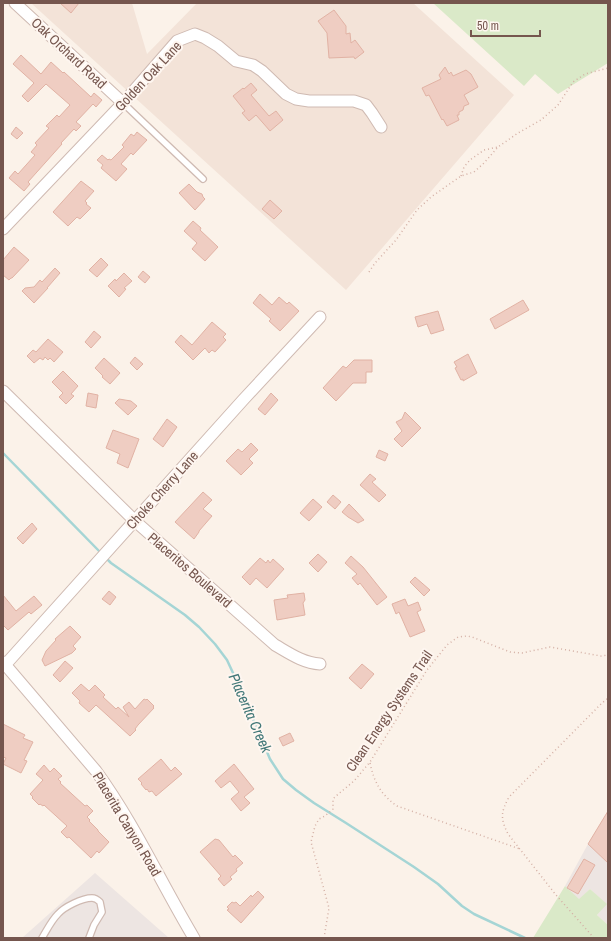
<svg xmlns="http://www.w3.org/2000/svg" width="611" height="941" font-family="'Archivo Narrow',sans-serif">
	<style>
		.residential { fill: #f3e3d8 }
		.industrial { fill: #ede5e2 }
		.green { fill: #dae9c8 }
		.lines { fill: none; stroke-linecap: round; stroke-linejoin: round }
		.stream { stroke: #a5d5d5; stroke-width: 2.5 }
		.building { fill: #efcdc2; stroke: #e1b2a4 }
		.lane-casing { stroke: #cfbab2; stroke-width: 8 }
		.street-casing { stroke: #cfbab2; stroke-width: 13 }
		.path { stroke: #d4b0a5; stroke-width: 1.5; stroke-dasharray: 1 3; stroke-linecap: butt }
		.lane { stroke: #fff; stroke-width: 5.5 }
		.street { stroke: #fff; stroke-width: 11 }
		.labels { text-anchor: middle; stroke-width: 4; stroke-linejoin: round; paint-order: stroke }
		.street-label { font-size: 14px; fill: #75564e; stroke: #fef6f0 }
		.water-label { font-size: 15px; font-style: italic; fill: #427878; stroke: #fef6f0 }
	</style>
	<rect width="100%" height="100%" fill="#fbf2e9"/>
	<!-- residential -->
	<path class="residential" d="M31,3H132L147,54L197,3H413L514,95L346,290Z"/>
	<!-- industrial -->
	<path class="industrial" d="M588,844L605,860H608V925L597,915L606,904L590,889L579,900L565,886Z
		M95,873L169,938H22Z"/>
	<!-- green -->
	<path class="green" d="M433,3H608V63L558,94L535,74L524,86Z
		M565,886L579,899L590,889L607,904L597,915L608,925V938H533Z"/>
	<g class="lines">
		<!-- stream -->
		<path class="stream" d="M3,453L101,553
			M106,558L111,563L185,615L199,627L215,644L227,660L240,688L270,759L283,779L296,790L314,803L346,823L414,867L438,884L462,906L474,914L525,938"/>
	</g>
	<!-- building -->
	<path class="building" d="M60,3H79L71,13Z
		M334,10L346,26V34L350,33L351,43L355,40L364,52L355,59L354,57L329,58L327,33L318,21Z
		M21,55L41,74L51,62L63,73L64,72L91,97L94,93L102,100L96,107L93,104L76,122L81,126L76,131L74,129L61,143L62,144L28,182L30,184L24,191L9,178L15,171L18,174L35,155L31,152L37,145L35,143L49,128L46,126L57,115L59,117L70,105L46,84L28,102L22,96L34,83L13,64Z
		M445,67L449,74L451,72L453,76L466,70L471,74L478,87L464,95L469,104L464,106L463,110L459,112V115H457L459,120L447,126L443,119L442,120L429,95L426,96L422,88L441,79L439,75Z
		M251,83L257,90L251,95L269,116L276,111L283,120L270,131L256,115L249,121L242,113L245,111L233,96L243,88L244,89Z
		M16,127L23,133L17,139L11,134Z
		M137,132L147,140L133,155L131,153L121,164L127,169L116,181L101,168L103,165L97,160L102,155L108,160L109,159L111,160L124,147L122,145L131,134L134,136Z
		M81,181L94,191L85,201L87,203L86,204L91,208L80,219L77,217L68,226L53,212Z
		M189,184L197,192L202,194L203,197L205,199L195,210L179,193Z
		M270,200L282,211L274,219L262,209Z
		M193,221L201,228L200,230L218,247L205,261L192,249L197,243L184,231Z
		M14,247L29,260L12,278H11L9,280L3,275V260Z
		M101,258L108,265L97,277L89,270Z
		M55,268L60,273L47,288H48L34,303L22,291L25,288L34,287L40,280L42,282Z
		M143,271L150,277L145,283L138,277Z
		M124,273L132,281L124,288L126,289L119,297L108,286L115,279L116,281Z
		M260,294L272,305L279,297L287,304L289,302L299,311L280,331L269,321L271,319L253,303Z
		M523,300L529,310L495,329L490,319Z
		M438,311L444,330L431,334L427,324L418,327L415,317Z
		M212,322L226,334L223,337L226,340L215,352L212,350L209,353L205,348L193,360L175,342L181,335L192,345Z
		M94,331L101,337L91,348L85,342Z
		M48,339L63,352L54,362L50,358L48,360L45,357L43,360L40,358L34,363L27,356L33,350L36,352Z
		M468,354L477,373L463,381V379L461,380L455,368L457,367L454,362Z
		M135,357L143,364L137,370L130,363Z
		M104,358L120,373L110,384L102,377L103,376L95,368Z
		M354,360H372V372H366V383H353L336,401L323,388L343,366L346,368Z
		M63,371L78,386L71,394L74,396L66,404L59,397L63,393L52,382Z
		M88,393L98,395L96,408L86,406Z
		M271,393L278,400L265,415L258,409Z
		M119,399L131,401L137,406L128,415L115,403Z
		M405,412L421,428L402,447L394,439L402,431L396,422L402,419Z
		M167,419L177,427L163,447L153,439Z
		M113,430L139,439L128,468L117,463L120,454L106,448Z
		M251,443L258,450L249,459L253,463L241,475L226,461L238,449L242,452Z
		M379,450L388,454L385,461L376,457Z
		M370,474L376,479L372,482L386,495L379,502L360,485Z
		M203,492L212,500L203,509L212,516L199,531V532L194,539L175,522Z
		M333,495L341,502L335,509L327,502Z
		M313,499L322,507L309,521L300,513Z
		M349,504L355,510L364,520L358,523L348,517L342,512Z
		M32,523L37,529L23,544L17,538Z
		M318,554L327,562L318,572L309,563Z
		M351,556L363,567L387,597L377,605L360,583L358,585L352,578L357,574L345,563Z
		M260,558L266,563L268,560L270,563L273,559L284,569L267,588L256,578L250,585L242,577Z
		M415,577L430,590L424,596L410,582Z
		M109,591L116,597L110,605L102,599Z
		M304,593L305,600L303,603L305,615L277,620L274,600L288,598L287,595Z
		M3,595L16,611L34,596L42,605L31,614L29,612L8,630L3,625Z
		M405,599L408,606L418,602L421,610L417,612L425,631L410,637L399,612L396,614L392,604Z
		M70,626L81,637L73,646L76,649L72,653L45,666L42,660L46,651L56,640L55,639Z
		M65,661L73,668L60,682L53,675Z
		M362,664L374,674L361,689L349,678Z
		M81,684L89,691L95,685L105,695L103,697L116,709L118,707L129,717L123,707L129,702L135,709L144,699L146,700L147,699L154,706L153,707L154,708L138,725L135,729L136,730L130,736L96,705L89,712L79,703L80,701L72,693Z
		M3,724L25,735L23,738L33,742L24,760L27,761L21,773L3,764L6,758L3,757Z
		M290,733L294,741L283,746L279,738Z
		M161,759L171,771L175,767L182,774L156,796L152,791L149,792L147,789L146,790L141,784L142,783L138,779Z
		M234,764L254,789L244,797L250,803L241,811L231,799L239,792L230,781L221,788L215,781Z
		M44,765L50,772L54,768L62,776L58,779L61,782L60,783L85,806L87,805L93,811L87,817L90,820L89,821L98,830V831L109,842L99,853L97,851L91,858L69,837L67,838L61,832L67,826L44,805L43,806L40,804L39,805L32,798L33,797L30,794L43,780L36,774Z
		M608,811V863L588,844Z
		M215,839L219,840L233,857L235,855L243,863L236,869L237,871L230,877L232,879L224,886L218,879L221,876L200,852Z
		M584,859L595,865L578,894L567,888Z
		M258,891L264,897L241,923L227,910L229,909L227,907L232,902L234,903L236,902L240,906L251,895L252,897Z"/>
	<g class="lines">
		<defs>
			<path id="lane" d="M123,103L203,179
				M42,938C47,930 51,921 58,914C64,907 82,898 92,898C95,898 98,900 100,902L102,912L94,925L89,938"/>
			<path id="street" d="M15,3L123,103
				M3,229L123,103L177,41L195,34L205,38L218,46L236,61L253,65L262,71L286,94L296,99L309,101H354L366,105L372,113L381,127
				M3,391L135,521L275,645C289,653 303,663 320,664
				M3,662L96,771C134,823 161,883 194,938
				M6,664L243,400L320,317"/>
		</defs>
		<!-- lane casing -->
		<use href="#lane" class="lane-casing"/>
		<!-- street casing -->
		<use href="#street" class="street-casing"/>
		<!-- path -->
		<path class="path" d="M461,176L464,167L470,160L484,150L498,147
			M369,272L375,263L396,240L417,210L431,197L461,176L474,172L484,163L498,147L518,133L541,120L558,105L573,82L585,74L608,68
			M370,763C374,782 381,795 397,806L520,849
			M324,938L329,908L311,842L315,826L319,819L325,816L333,809V799L336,796L354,781L370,762L427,670L447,645L458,637L467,636L472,637L510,652L522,653L550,647L601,656L608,655
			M594,938L556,895L508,834C500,818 501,812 509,797L601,704L608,698"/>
		<!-- lane -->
		<use href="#lane" class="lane"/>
		<!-- street -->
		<use href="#street" class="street"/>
	</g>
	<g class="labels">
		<!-- street labels -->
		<g class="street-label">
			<text transform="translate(69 53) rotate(43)" y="5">Oak Orchard Road</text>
			<text transform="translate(148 76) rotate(-47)" y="5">Golden Oak Lane</text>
			<text transform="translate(162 490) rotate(-48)" y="5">Choke Cherry Lane</text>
			<text transform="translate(190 570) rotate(41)" y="5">Placeritos Boulevard</text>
			<text transform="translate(389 711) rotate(-56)" y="5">Clean Energy Systems Trail</text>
			<text transform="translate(127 824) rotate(59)" y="5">Placerita Canyon Road</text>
		</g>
		<!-- water labels -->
		<g class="water-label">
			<text transform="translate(250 713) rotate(66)" y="5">Placerita Creek</text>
		</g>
	</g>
	<!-- border -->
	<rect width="611" height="941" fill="none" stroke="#75564e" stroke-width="8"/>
	<!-- scale -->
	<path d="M471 30v6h69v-6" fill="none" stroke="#75564e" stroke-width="2"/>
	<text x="477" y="30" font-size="12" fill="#75564e" stroke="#fef6f0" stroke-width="3" paint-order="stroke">50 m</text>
</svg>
